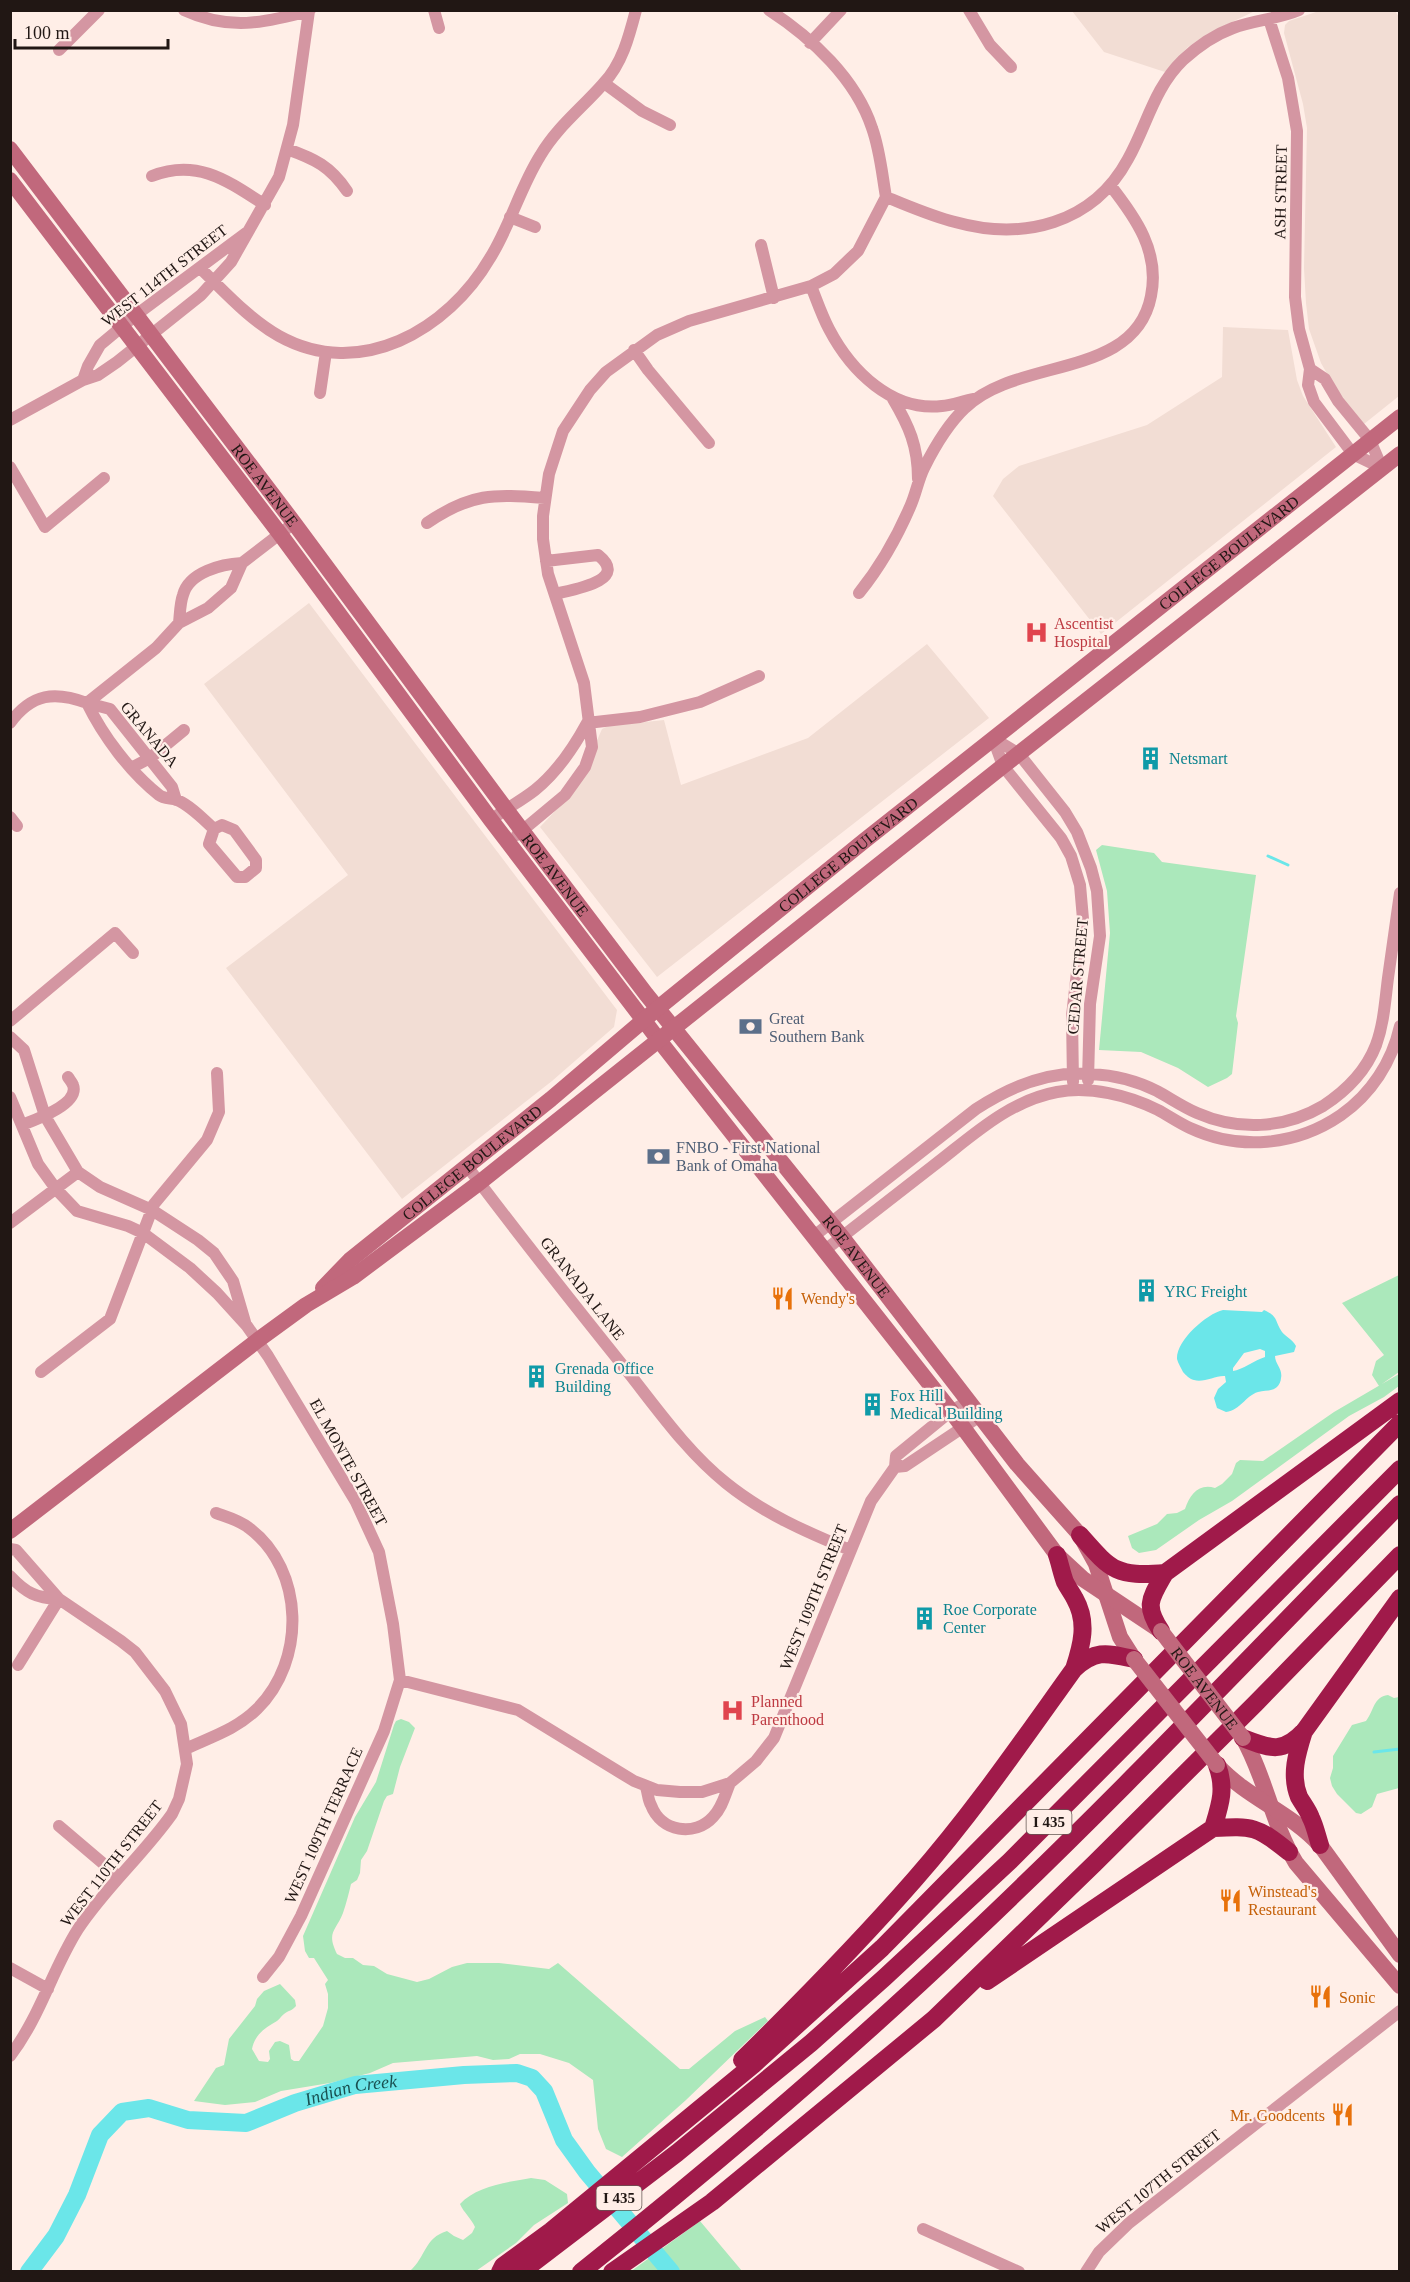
<svg xmlns="http://www.w3.org/2000/svg" width="1410" height="2282" font-family="Georgia,serif">
	<style>
		.built { fill: #f2ddd4 }
		.green { fill: #abe8bb }
		.water { fill: #6be6e9; fill-rule: evenodd }
		.lines { fill: none; stroke-linecap: round; stroke-linejoin: round }
		.stream { stroke: #6be6e9; stroke-width: 3 }
		.river { stroke: #6be6e9; stroke-width: 18 }
		.minor { stroke: #d496a2; stroke-width: 12 }
		.secondary { stroke: #c1687c; stroke-width: 16 }
		.motorway { stroke: #a01a4a; stroke-width: 18 }
		.secondary-bridge { stroke: #c1687c; stroke-width: 16 }
		.labels { text-anchor: middle; stroke-width: 4.5; stroke-linejoin: round; paint-order: stroke }
		.shield { fill: #ffeee7; stroke: #645853; stroke-width: 1.5 }
		.shield-label { font-size: 15px; font-weight: bold; fill: #211714 }
		.street-label { font-size: 16px; fill: #211714; stroke: #ffeee7 }
		.health-label { font-size: 16px; fill: #be3a42; stroke: #ffeee7; text-anchor: start }
		.culture-label { font-size: 16px; fill: #0d838f; stroke: #ffeee7; text-anchor: start }
		.service-label { font-size: 16px; fill: #4e5e75; stroke: #ffeee7; text-anchor: start }
		.food-label { font-size: 16px; fill: #c56008; stroke: #ffeee7; text-anchor: start }
		.water-label { font-size: 18px; font-style: italic; fill: #195051; stroke: #ffeee7 }
	</style>
	<rect width="100%" height="100%" fill="#ffeee7"/>
	<!-- built -->
	<path class="built" d="M1072,11H1255L1207,34L1188,47L1165,72L1104,52Z
		M1319,11H1395L1399,17V396L1364,424L1339,395L1321,363L1309,329L1306,303L1304,268L1307,128L1303,104L1284,33L1285,25L1289,21Z
		M1223,327L1288,330L1297,380L1303,396L1336,447L1101,634L993,496L1003,479L1019,466L1147,425L1222,377Z
		M309,603L617,1010L614,1027L552,1081L402,1199L226,968L348,875L204,684Z
		M927,644L989,718L657,977L540,827L576,789L602,729L608,726L664,720L681,785L808,738Z"/>
	<!-- green -->
	<path class="green" d="M1102,845L1154,853L1162,862L1256,875L1236,1016L1238,1023L1232,1074L1227,1078L1208,1087L1178,1068L1141,1052L1099,1050L1110,933L1107,891L1096,850Z
		M1399,1275V1372L1379,1386L1372,1375L1376,1361L1384,1355L1342,1303Z
		M1399,1374V1386L1384,1397L1349,1416L1232,1501L1199,1520L1156,1550L1139,1553L1132,1548L1128,1536L1157,1524L1167,1514L1177,1513L1185,1509C1190,1494 1199,1483 1215,1488L1222,1484L1232,1474L1236,1463L1240,1460L1263,1461L1334,1412Z
		M1388,1695L1394,1698L1399,1697V1788L1377,1794L1372,1807L1361,1814L1356,1813L1337,1794L1332,1786L1330,1778L1333,1768V1756L1352,1725L1366,1721C1374,1711 1373,1697 1388,1695Z
		M401,1719L409,1722L415,1728L400,1767L393,1794L387,1796L384,1801L367,1851L361,1860L360,1873L357,1880L351,1884C349,1893 346,1904 343,1913C336,1931 326,1932 337,1954L345,1958H353L363,1965L374,1966L387,1974L417,1982L429,1979L452,1967L467,1963H499L549,1969L558,1963L680,2069H689L735,2031L765,2017L768,2021L686,2100L622,2157L606,2149L598,2129L593,2080L569,2063L540,2054H520L509,2059L493,2060L477,2056L393,2063L370,2073L330,2083L281,2091L255,2102L225,2105L194,2101L216,2068L224,2065L229,2039L255,2006L257,1999L264,1991L280,1984L295,2000L296,2006C292,2011 289,2010 284,2014C281,2016 280,2019 277,2021C265,2028 255,2034 252,2049L259,2061L268,2062L270,2059L269,2051L275,2042L280,2041L289,2045L291,2059L294,2061H299L323,2026L328,2008V1994L325,1984L328,1980L314,1958H309L305,1951L303,1936L355,1817L376,1782L394,1725L396,1721Z
		M531,2178L545,2180L567,2194L568,2203L534,2225L516,2243L476,2271H410C426,2257 424,2238 447,2231L454,2236L463,2240L472,2233L475,2227C471,2218 464,2213 460,2204C476,2186 508,2182 531,2178Z
		M700,2221L742,2271L630,2272Z"/>
	<!-- water -->
	<path class="water" d="M1223,1310L1262,1312L1264,1310C1279,1317 1274,1320 1282,1332C1286,1337 1292,1339 1296,1346L1294,1352L1275,1356C1275,1364 1283,1369 1281,1378C1281,1381 1279,1385 1277,1387C1271,1392 1265,1390 1258,1392C1245,1396 1241,1410 1226,1412L1217,1408L1214,1398L1218,1389L1226,1382L1225,1376C1216,1375 1204,1383 1194,1380C1189,1379 1186,1375 1183,1372C1181,1368 1178,1363 1177,1359C1176,1341 1206,1314 1223,1310ZM1260,1349L1265,1351V1357C1255,1360 1242,1370 1233,1371V1368L1244,1353Z"/>
	<g class="lines">
		<!-- stream -->
		<path class="stream" d="M1268,856L1288,865
			M1374,1752L1400,1749"/>
		<!-- river -->
		<path class="river" id="s1" d="M29,2272L56,2236L77,2195L100,2135L122,2112L149,2108L188,2120L246,2123L295,2103L355,2085L464,2075L517,2073L532,2078L544,2091L564,2140L587,2172L671,2272"/>
		<!-- minor -->
		<path class="minor" d="M184,10C229,31 264,23 309,11
			M434,10L439,28
			M769,10C812,38 856,79 872,128C880,150 882,174 886,197
			M969,10L990,45L1011,67
			M1269,19L1288,78L1297,131L1295,297L1299,329L1310,369L1308,385L1314,402L1353,454L1382,468
			M810,43L841,10
			M59,50L99,10
			M604,83L642,111L670,125
			M287,149C315,159 330,166 347,191
			M152,176C197,158 228,181 265,205
			M886,197C909,206 931,216 955,222C1023,241 1093,224 1128,159C1147,125 1154,88 1183,60C1197,47 1214,35 1233,28C1254,20 1278,19 1299,10
			M510,217L535,227
			M761,245L774,298
			M200,268C225,292 249,319 279,336C360,381 448,330 490,258C510,226 520,188 540,156C557,127 581,109 603,84C622,64 629,37 636,10
			M811,286C817,301 822,316 829,329C851,371 892,412 942,406C952,405 963,401 974,399
			M634,350L648,370L709,443
			M1310,369L1325,379L1338,401L1370,440L1382,468
			M83,380L88,366L100,345L136,315L246,233
			M320,393L326,352
			M893,399C909,426 918,446 918,479
			M10,420L83,380L98,375L117,362L201,295L231,262L279,177L293,125L309,11L310,10
			M10,467L45,527L104,478
			M427,523C471,493 493,494 545,498
			M546,561L598,555C631,581 571,590 555,594
			M859,593C880,567 897,537 910,507C916,494 918,480 924,468C934,448 948,424 965,408C1016,357 1135,380 1151,296C1160,252 1136,218 1110,185
			M179,623C180,614 180,603 183,595C189,572 222,564 242,563
			M87,703C103,736 130,772 159,795C164,799 171,798 177,800C191,806 203,819 214,829
			M87,703L110,709L172,787L176,800
			M10,723C32,693 55,691 87,703L156,648L179,623L208,608L231,588L242,563L294,523
			M587,723L640,717L700,702L759,676
			M993,738L1019,754L1065,812L1077,832L1091,868L1097,891L1100,936L1090,1004L1088,1080
			M993,738L1003,766L1061,838L1071,856L1080,885L1083,919L1072,1016L1073,1082
			M131,768L150,758L184,730
			M10,817L17,826
			M491,820C505,809 521,801 535,790C556,773 574,747 587,723
			M222,825L234,830L256,860V868L245,877H237L209,844L214,829Z
			M517,835L565,795L585,767L592,747L584,683L548,574L543,539V516L549,474L563,431L590,390L606,372L657,335L689,321L811,286L834,274L858,251L886,197
			M10,1021L115,933L133,953
			M10,1037L24,1050L45,1116L78,1172L100,1187L152,1210L198,1240L214,1253L233,1281L245,1322
			M10,1097L38,1164L56,1189L77,1211L128,1226L143,1233L190,1268L217,1293L247,1326L268,1356L356,1502L379,1552L393,1624L400,1680L384,1731L301,1916L279,1957L263,1977
			M22,1125C35,1120 80,1104 73,1085C72,1082 69,1079 68,1077
			M467,1166C518,1234 571,1301 624,1367C656,1407 686,1451 726,1483C763,1513 806,1532 850,1550
			M10,1223L78,1172
			M814,1236L976,1109C1011,1086 1049,1070 1091,1074C1113,1075 1137,1081 1157,1091C1170,1098 1183,1107 1197,1113C1238,1131 1284,1129 1323,1106C1346,1091 1366,1071 1376,1045C1384,1023 1385,1001 1388,978C1392,950 1396,921 1400,893
			M825,1250C861,1222 897,1194 933,1166C971,1137 1008,1101 1057,1092C1090,1086 1128,1095 1158,1110C1169,1116 1179,1123 1190,1128C1239,1151 1296,1146 1341,1115C1371,1094 1392,1062 1400,1026
			M41,1372L110,1319L154,1204L207,1140L219,1112L217,1073
			M895,1467L905,1466L980,1416
			M10,1549L16,1550L59,1599L121,1641L135,1652L165,1691L181,1724L187,1764L179,1799L172,1814C143,1855 105,1888 78,1929C52,1970 40,2017 10,2056
			M10,1576C26,1593 36,1598 59,1599
			M18,1665L59,1599
			M400,1680L518,1710L634,1781L657,1790L680,1792H702L730,1783L756,1761L774,1738L871,1501L895,1467L896,1456L951,1411L969,1401
			M185,1749C211,1737 237,1729 257,1709C306,1661 305,1570 249,1528C239,1520 227,1517 216,1513
			M646,1787C648,1793 648,1800 651,1805C661,1832 695,1837 713,1817C722,1808 725,1795 730,1783
			M59,1826L119,1877
			M10,1968L48,1989
			M923,2229L1019,2272
			M1086,2272L1099,2252L1129,2223L1400,2011"/>
		<!-- secondary -->
		<g class="secondary">
			<path id="s2" d="M10,149L294,523L505,808L646,994L842,1237L1017,1464L1080,1535L1096,1564L1120,1637L1134,1659"/>
			<path d="M10,180L280,534L491,820L658,1039L951,1411L1057,1555L1083,1579L1161,1631"/>
			<path id="s3" d="M323,1288L350,1260L551,1099L658,1008L864,841L1400,417"/>
			<path d="M10,1531L258,1340L306,1305L353,1277L479,1183L1003,766L1400,454"/>
			<path d="M1243,1738C1266,1778 1272,1824 1296,1863L1400,1986"/>
			<path d="M1217,1765C1247,1798 1290,1812 1320,1845L1400,1955"/>
		</g>
		<!-- motorway -->
		<path class="motorway" d="M1080,1535C1111,1570 1115,1577 1165,1573
			M1057,1555C1060,1564 1062,1574 1065,1582C1068,1588 1072,1593 1075,1599C1088,1622 1082,1645 1074,1669
			M1161,1631C1144,1605 1150,1599 1165,1573L1400,1401
			M1304,1731C1297,1753 1290,1775 1299,1797C1303,1804 1308,1810 1311,1818C1315,1826 1317,1836 1320,1845
			M1243,1738C1271,1749 1283,1754 1305,1730L1400,1598
			M1213,1828C1220,1805 1226,1789 1217,1765
			M987,1981L1213,1828C1253,1826 1257,1826 1289,1852
			M742,2060C801,2002 860,1942 915,1879C973,1813 1023,1740 1074,1669C1096,1649 1107,1653 1134,1659
			M500,2272L503,2266L551,2231L753,2065L882,1948L1400,1423
			M521,2272L677,2153L811,2043L884,1978L1010,1861L1400,1469
			M581,2272C714,2166 843,2057 966,1940C1115,1800 1256,1650 1400,1504
			M612,2272L712,2202L934,2019L1094,1864L1255,1704L1400,1555"/>
		<!-- secondary-bridge -->
		<g class="secondary-bridge">
			<path id="s4" d="M1161,1631L1243,1738"/>
			<path d="M1134,1659L1217,1765"/>
		</g>
	</g>
	<!-- icons -->
	<defs>
		<symbol id="hospital-bare" viewBox="-9 -9 18 18"><path d="M-5-5h3v3.5h4V-5h3V5h-3V1.5h-4V5h-3Z" fill="#e0444e" stroke="#ffeee7" stroke-width="2.5" paint-order="stroke"/></symbol>
		<symbol id="building-bare" viewBox="-9 -9 18 18"><path d="M-4-6H4V6H1V3H-1V6H-4ZM-2.5-4.3h1.7v1.8h-1.7ZM.8-4.3h1.7v1.8H.8ZM-2.5-1h1.7V.8h-1.7ZM.8-1h1.7V.8H.8Z" fill="#0f9aa8" stroke="#ffeee7" stroke-width="2.5" paint-order="stroke"/></symbol>
		<symbol id="bank-bare" viewBox="-9 -9 18 18"><path d="M-6-4H6V4H-6ZM0-2.3a2.3 2.3 0 1 0 0 4.6a2.3 2.3 0 1 0 0-4.6Z" fill="#5c6f8a" stroke="#ffeee7" stroke-width="2.5" paint-order="stroke"/></symbol>
		<symbol id="restaurant-bare" viewBox="-9 -9 18 18"><path d="M-5-6h1v4h1v-4h1v4h1v-4h1v5L-1.5 .5V6h-2V.5L-5-1ZM5-6V6H3V1.5H1.5Q1.5-4 5-6Z" fill="#e8710a" stroke="#ffeee7" stroke-width="2.5" paint-order="stroke"/></symbol>
	</defs>
	<g fill-rule="evenodd">
		<use href="#hospital-bare" x="1020" y="616" width="33" height="33"/>
		<use href="#building-bare" x="1134" y="742" width="33" height="33"/>
		<use href="#bank-bare" x="734" y="1010" width="33" height="33"/>
		<use href="#bank-bare" x="642" y="1140" width="33" height="33"/>
		<use href="#building-bare" x="1130" y="1274" width="33" height="33"/>
		<use href="#restaurant-bare" x="766" y="1282" width="33" height="33"/>
		<use href="#building-bare" x="520" y="1360" width="33" height="33"/>
		<use href="#building-bare" x="856" y="1388" width="33" height="33"/>
		<use href="#building-bare" x="908" y="1602" width="33" height="33"/>
		<use href="#hospital-bare" x="716" y="1694" width="33" height="33"/>
		<use href="#restaurant-bare" x="1214" y="1884" width="33" height="33"/>
		<use href="#restaurant-bare" x="1304" y="1980" width="33" height="33"/>
		<use href="#restaurant-bare" x="1326" y="2098" width="33" height="33"/>
	</g>
	<g class="labels">
		<!-- shield labels -->
		<g class="shield">
			<rect x="1026.5" y="1810" width="45" height="24" rx="4.5"/>
			<rect x="596.5" y="2186" width="45" height="24" rx="4.5"/>
		</g>
		<g class="shield-label">
			<text x="1049" y="1827">I 435</text>
			<text x="619" y="2203">I 435</text>
		</g>
		<!-- street labels -->
		<g class="street-label">
			<text transform="translate(1280 192) rotate(-89)" y="6">ASH STREET</text>
			<text transform="translate(164 275) rotate(-38)" y="6">WEST 114TH STREET</text>
			<text dy="6" stroke="none"><textPath href="#s2" startOffset="422">ROE AVENUE</textPath></text>
			<text dy="6" stroke="none"><textPath href="#s3" startOffset="1167">COLLEGE BOULEVARD</textPath></text>
			<text transform="translate(150 734) rotate(50)" y="6">GRANADA</text>
			<text dy="6" stroke="none"><textPath href="#s3" startOffset="681">COLLEGE BOULEVARD</textPath></text>
			<text dy="6" stroke="none"><textPath href="#s2" startOffset="908">ROE AVENUE</textPath></text>
			<text transform="translate(1077 976) rotate(-85)" y="6">CEDAR STREET</text>
			<text dy="6" stroke="none"><textPath href="#s3" startOffset="195">COLLEGE BOULEVARD</textPath></text>
			<text dy="6" stroke="none"><textPath href="#s2" startOffset="1394">ROE AVENUE</textPath></text>
			<text transform="translate(583 1288) rotate(52)" y="6">GRANADA LANE</text>
			<text transform="translate(349 1462) rotate(61)" y="6">EL MONTE STREET</text>
			<text transform="translate(813 1597) rotate(-68)" y="6">WEST 109TH STREET</text>
			<text dy="6" stroke="none"><textPath href="#s4" startOffset="72">ROE AVENUE</textPath></text>
			<text transform="translate(323 1825) rotate(-66)" y="6">WEST 109TH TERRACE</text>
			<text transform="translate(111 1863) rotate(-52)" y="6">WEST 110TH STREET</text>
			<text transform="translate(1158 2181) rotate(-39)" y="6">WEST 107TH STREET</text>
		</g>
		<!-- health labels -->
		<g class="health-label">
			<text x="1054" y="629">Ascentist<tspan x="1054" dy="18">Hospital</tspan></text>
			<text x="751" y="1707">Planned<tspan x="751" dy="18">Parenthood</tspan></text>
		</g>
		<!-- culture labels -->
		<g class="culture-label">
			<text x="1169" y="764">Netsmart</text>
			<text x="1164" y="1297">YRC Freight</text>
			<text x="555" y="1374">Grenada Office<tspan x="555" dy="18">Building</tspan></text>
			<text x="890" y="1401">Fox Hill<tspan x="890" dy="18">Medical Building</tspan></text>
			<text x="943" y="1615">Roe Corporate<tspan x="943" dy="18">Center</tspan></text>
		</g>
		<!-- service labels -->
		<g class="service-label">
			<text x="769" y="1024">Great<tspan x="769" dy="18">Southern Bank</tspan></text>
			<text x="676" y="1153">FNBO - First National<tspan x="676" dy="18">Bank of Omaha</tspan></text>
		</g>
		<!-- food labels -->
		<g class="food-label">
			<text x="801" y="1304">Wendy's</text>
			<text x="1248" y="1897">Winstead's<tspan x="1248" dy="18">Restaurant</tspan></text>
			<text x="1339" y="2003">Sonic</text>
			<text x="1325" y="2121" text-anchor="end">Mr. Goodcents</text>
		</g>
		<!-- water labels -->
		<g class="water-label">
			<text dy="6" stroke="none"><textPath href="#s1" startOffset="424">Indian Creek</textPath></text>
		</g>
	</g>
	<!-- border -->
	<rect width="1410" height="2282" fill="none" stroke="#211714" stroke-width="24"/>
	<!-- scale -->
	<path d="M15 39v9h153v-9" fill="none" stroke="#211714" stroke-width="3"/>
	<text x="24" y="39" font-size="18" fill="#211714" stroke="#ffeee7" stroke-width="4.5" paint-order="stroke">100 m</text>
</svg>
